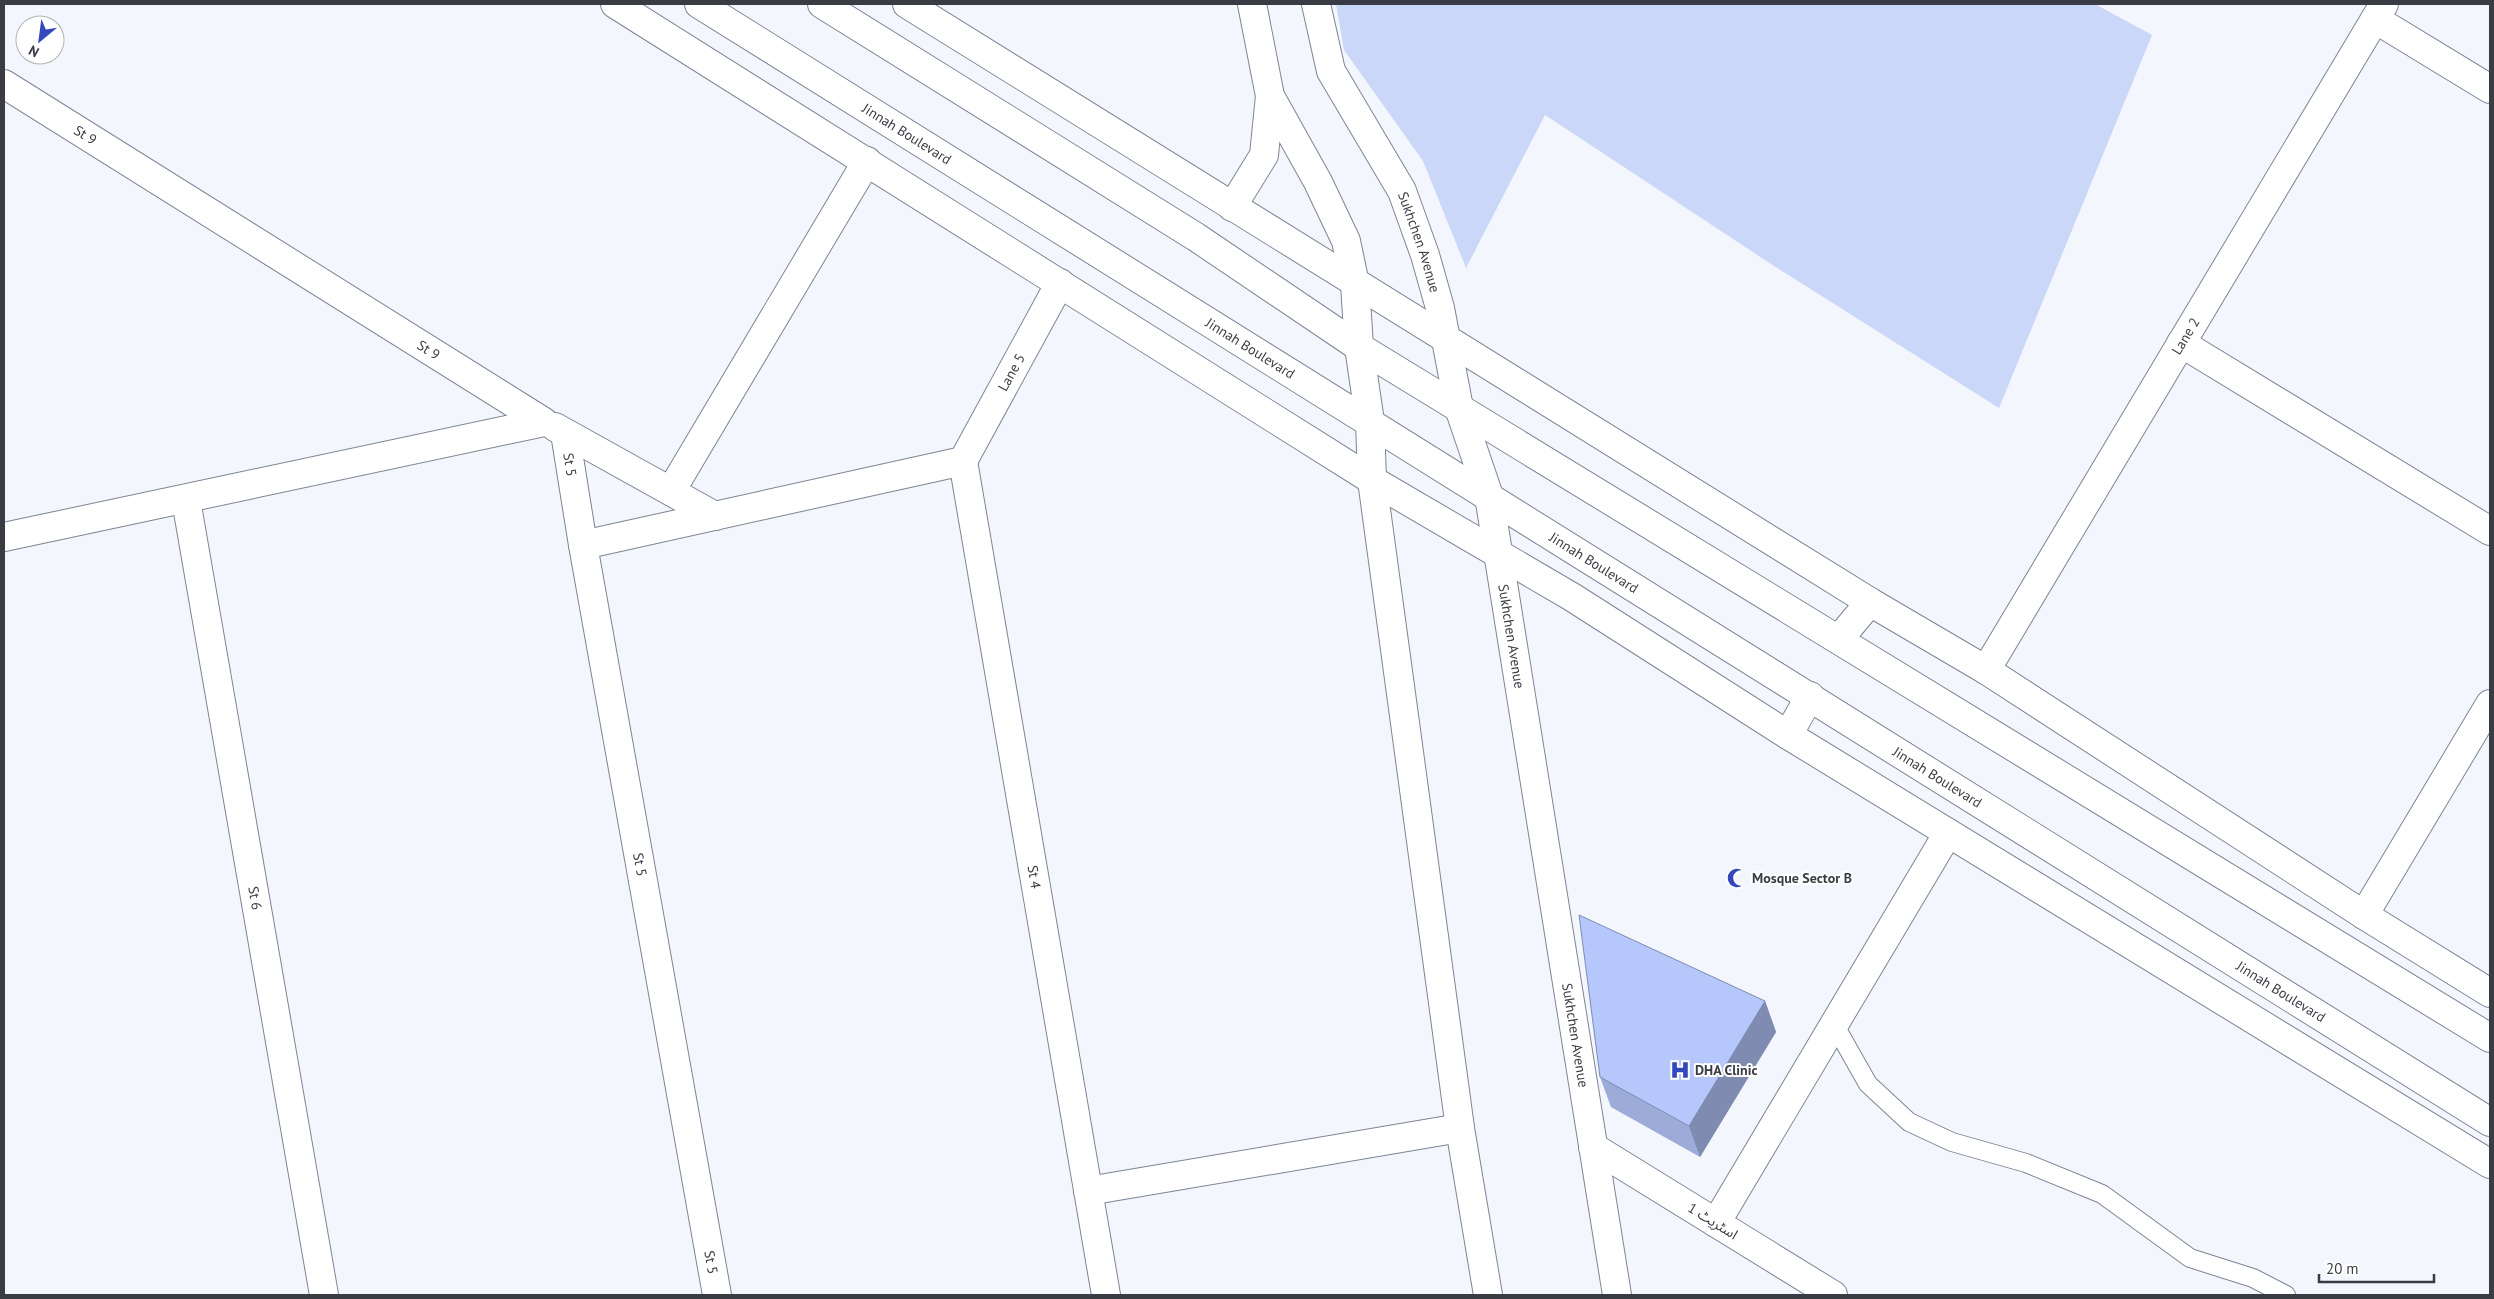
<svg xmlns="http://www.w3.org/2000/svg" width="2494" height="1299" font-family="'PT Sans','Noto Sans Arabic',sans-serif">
	<style>
		.green { fill: #cad7f8 }
		.lines { fill: none; stroke-linecap: round; stroke-linejoin: round }
		.service-casing { stroke: #7d8494; stroke-width: 20 }
		.minor-casing { stroke: #7d8494; stroke-width: 30 }
		.tertiary-casing { stroke: #7d8494; stroke-width: 30 }
		.service { stroke: #fff; stroke-width: 18 }
		.minor { stroke: #fff; stroke-width: 28 }
		.tertiary { stroke: #fff; stroke-width: 28 }
		.wall { fill: #9cabd8 }
		.shaded-wall { fill: #7f8bb0 }
		.building { fill: #b5c7fb; stroke: #7f8bb0 }
		.labels { text-anchor: middle; stroke-width: 4; stroke-linejoin: round; paint-order: stroke }
		.street-label { font-size: 14px; fill: #393c43; stroke: #fff }
		.poi-label { font-size: 14px; font-weight: bold; fill: #393c43; stroke: #fff; text-anchor: start }
	</style>
	<rect width="100%" height="100%" fill="#f3f6fd"/>
	<!-- green -->
	<path class="green" d="M1336,4H2095L2152,35L1999,408L1771,264L1545,115L1466,268L1423,161L1344,50Z"/>
	<g class="lines">
		<defs>
			<path id="service" d="M1834,1024L1868,1084L1909,1122L1952,1142L2026,1163L2102,1194L2190,1258L2253,1278L2286,1295"/>
			<g id="minor">
				<path d="M615,4L1372,480L1572,597L1788,735L2490,1164"/>
				<path d="M907,4L1870,602L1986,670L2364,915L2490,993"/>
				<path d="M2375,19L2490,89"/>
				<path id="s1" d="M4,84L544,422L4,537"/>
				<path d="M2181,343L2490,531"/>
				<path d="M555,427L715,516"/>
				<path id="s2" d="M565,433L583,545L717,1295"/>
				<path id="s3" d="M963,461L1106,1295"/>
				<path id="s4" d="M963,461L1060,283"/>
				<path d="M671,491L867,161"/>
				<path id="s5" d="M186,500L324,1295"/>
				<path d="M583,545L963,461"/>
				<path d="M1839,639L1870,602"/>
				<path id="s6" d="M1986,670L2384,4"/>
				<path d="M1788,735L1810,696"/>
				<path d="M2364,915L2490,704"/>
				<path d="M1593,1147L1833,1295"/>
				<path d="M1088,1191L1460,1128"/>
				<path d="M1716,1223L1948,833"/>
			</g>
			<g id="tertiary">
				<path id="s7" d="M699,4L2490,1122"/>
				<path d="M822,4L1196,237L1359,347L2490,1038"/>
				<path d="M1252,4L1270,96L1318,182L1346,241L1355,284L1359,347L1370,422L1372,480L1460,1128L1488,1295"/>
				<path id="s8" d="M1316,4L1331,71L1402,191L1425,255L1440,308L1459,408L1489,496L1617,1295"/>
				<path d="M1232,207L1264,155L1270,96"/>
			</g>
		</defs>
		<!-- service casing -->
		<use href="#service" class="service-casing"/>
		<!-- minor casing -->
		<use href="#minor" class="minor-casing"/>
		<!-- tertiary casing -->
		<use href="#tertiary" class="tertiary-casing"/>
		<!-- service -->
		<use href="#service" class="service"/>
		<!-- minor -->
		<use href="#minor" class="minor"/>
		<!-- tertiary -->
		<use href="#tertiary" class="tertiary"/>
	</g>
	<!-- wall -->
	<path class="wall" d="M1765,1001L1776,1032L1700,1157L1611,1107L1600,1077Z"/>
	<!-- shaded-wall -->
	<path class="shaded-wall" d="M1765,1001L1776,1032L1700,1157L1689,1126Z"/>
	<!-- building -->
	<path class="building" d="M1579,915L1765,1001L1689,1126L1600,1077Z"/>
	<!-- icons -->
	<defs>
		<symbol id="mosque-bare" viewBox="-9 -9 18 18"><path d="M3.5-4.9A6 6 0 1 0 3.5 4.9A5 5 0 1 1 3.5-4.9Z" fill="#3348ba" stroke="#fff" stroke-width="2.5" paint-order="stroke"/></symbol>
		<symbol id="hospital-bare" viewBox="-9 -9 18 18"><path d="M-5-5h3v3.5h4V-5h3V5h-3V1.5h-4V5h-3Z" fill="#3348ba" stroke="#fff" stroke-width="2.5" paint-order="stroke"/></symbol>
	</defs>
	<g fill-rule="evenodd">
		<use href="#mosque-bare" x="1723" y="864" width="28" height="28"/>
		<use href="#hospital-bare" x="1666" y="1056" width="28" height="28"/>
	</g>
	<g class="labels">
		<!-- street labels -->
		<g class="street-label">
			<text dy="5" stroke="none"><textPath href="#s7" startOffset="245">Jinnah Boulevard</textPath></text>
			<text dy="5" stroke="none"><textPath href="#s1" startOffset="96">St 9</textPath></text>
			<text dy="5" stroke="none"><textPath href="#s8" startOffset="262">Sukhchen Avenue</textPath></text>
			<text dy="5" stroke="none"><textPath href="#s6" startOffset="389">Lane 2</textPath></text>
			<text dy="5" stroke="none"><textPath href="#s7" startOffset="650">Jinnah Boulevard</textPath></text>
			<text dy="5" stroke="none"><textPath href="#s1" startOffset="501">St 9</textPath></text>
			<text dy="5" stroke="none"><textPath href="#s4" startOffset="101">Lane 5</textPath></text>
			<text dy="5" stroke="none"><textPath href="#s2" startOffset="32">St 5</textPath></text>
			<text dy="5" stroke="none"><textPath href="#s7" startOffset="1055">Jinnah Boulevard</textPath></text>
			<text dy="5" stroke="none"><textPath href="#s8" startOffset="668">Sukhchen Avenue</textPath></text>
			<text dy="5" stroke="none"><textPath href="#s7" startOffset="1460">Jinnah Boulevard</textPath></text>
			<text dy="5" stroke="none"><textPath href="#s2" startOffset="438">St 5</textPath></text>
			<text dy="5" stroke="none"><textPath href="#s3" startOffset="422">St 4</textPath></text>
			<text dy="5" stroke="none"><textPath href="#s5" startOffset="404">St 6</textPath></text>
			<text dy="5" stroke="none"><textPath href="#s7" startOffset="1865">Jinnah Boulevard</textPath></text>
			<text dy="5" stroke="none"><textPath href="#s8" startOffset="1072">Sukhchen Avenue</textPath></text>
			<text transform="translate(1713 1221) rotate(32)" y="5">اسٹریٹ 1</text>
			<text dy="5" stroke="none"><textPath href="#s2" startOffset="842">St 5</textPath></text>
		</g>
		<!-- poi labels -->
		<g class="poi-label">
			<text x="1752" y="883">Mosque Sector B</text>
			<text x="1695" y="1075">DHA Clinic</text>
		</g>
	</g>
	<!-- border -->
	<rect width="2494" height="1299" fill="none" stroke="#393c43" stroke-width="10"/>
	<!-- north arrow -->
	<g transform="translate(40 40) rotate(209)"><circle r="24" fill="#ffffff" stroke="#b0b1b4"/>
	<path d="M0-4L9 19L0 12L-9 19Z" fill="#3348ba"/>
	<text y="-8" font-size="14" font-weight="bold" text-anchor="middle" fill="#393c43">N</text>
	</g>
	<!-- scale -->
	<path d="M2319 1274v8h115v-8" fill="none" stroke="#393c43" stroke-width="2.5"/>
	<text x="2326" y="1274" font-size="15" fill="#393c43" stroke="#ffffff" stroke-width="4" paint-order="stroke">20 m</text>
</svg>
